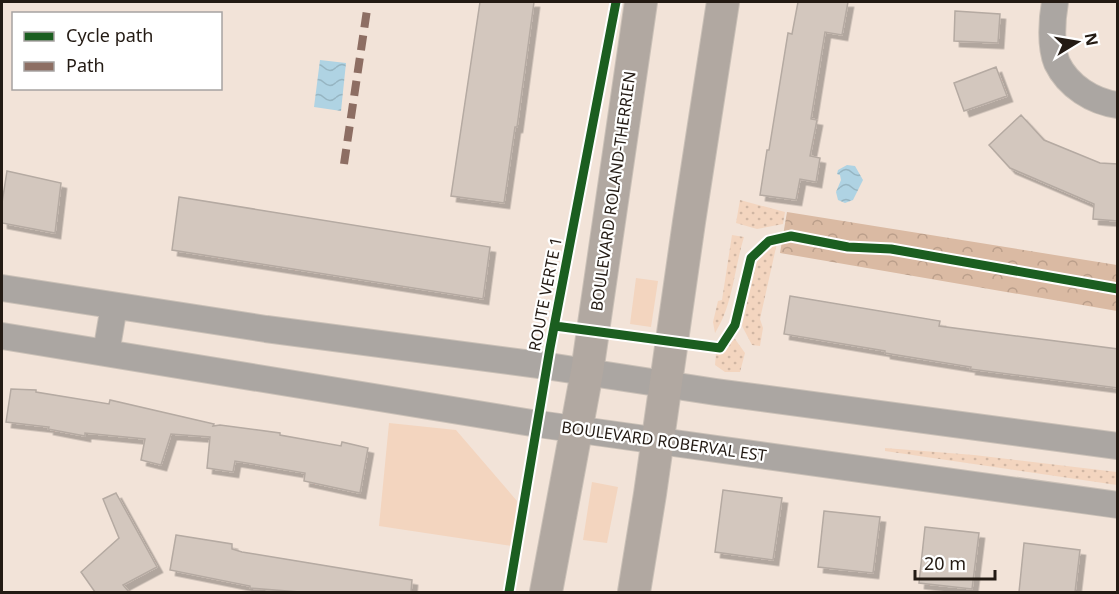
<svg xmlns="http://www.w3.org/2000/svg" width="1119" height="594" font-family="'Noto Sans',sans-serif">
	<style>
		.grass { fill: url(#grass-dots) }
		.forest { fill: url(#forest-crowns) }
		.green { fill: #f3d5bf }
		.water { fill: url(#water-waves) }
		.building { fill: #d3c7be; stroke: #b5aaa2; stroke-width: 1.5; filter: url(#shadow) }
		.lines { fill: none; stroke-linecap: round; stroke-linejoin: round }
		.minor-casing { stroke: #cac0b7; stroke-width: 28 }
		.major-casing { stroke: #cac0b7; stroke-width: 34 }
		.minor { stroke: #aba6a2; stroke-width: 26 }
		.major { stroke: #b1a8a1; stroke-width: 32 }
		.quiet { stroke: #8d6e63; stroke-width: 8; stroke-dasharray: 15 8; stroke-linecap: butt }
		.cycleway-casing { stroke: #fff; stroke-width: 13 }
		.cycleway { stroke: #1b5e20; stroke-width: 9 }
		.labels { text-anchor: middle; stroke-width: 4.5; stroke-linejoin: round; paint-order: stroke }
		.street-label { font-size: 16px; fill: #231a13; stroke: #fff }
	</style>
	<defs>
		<pattern id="grass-dots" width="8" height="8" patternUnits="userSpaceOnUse" patternTransform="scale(1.5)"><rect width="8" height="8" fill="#f3d5bf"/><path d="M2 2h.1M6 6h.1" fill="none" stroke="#d0b6a3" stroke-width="1.8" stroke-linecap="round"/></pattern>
		<pattern id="forest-crowns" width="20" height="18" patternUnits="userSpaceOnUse" patternTransform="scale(1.5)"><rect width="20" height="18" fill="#dabaa3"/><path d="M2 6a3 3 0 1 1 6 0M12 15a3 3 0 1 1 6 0" fill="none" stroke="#bb9f8b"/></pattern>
		<pattern id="water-waves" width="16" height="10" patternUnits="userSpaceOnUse" patternTransform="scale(1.5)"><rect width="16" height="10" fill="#afd3e3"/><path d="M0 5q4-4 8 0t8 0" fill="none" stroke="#96b5c2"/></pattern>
		<filter id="shadow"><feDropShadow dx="5.5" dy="5.5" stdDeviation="0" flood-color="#0004"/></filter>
	</defs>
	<rect width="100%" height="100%" fill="#f2e3d8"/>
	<!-- grass -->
	<path class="grass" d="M740,200L785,212L783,224L757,229L736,223Z
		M732,235L744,237C734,269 733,305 715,333L713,322L718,301L722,300Z
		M777,243L760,319L763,328L760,346L752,345L742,326L755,260Z
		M735,339L745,353L740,372H725L715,365L716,353Z
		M885,448L974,455L1117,472V485L885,451Z"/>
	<!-- forest -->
	<path class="forest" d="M787,212L1117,265V311L780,253Z"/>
	<!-- green -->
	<path class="green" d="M636,278L658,281L651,327L630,324Z
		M389,423L456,430L517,501L512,546L379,526Z
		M592,482L618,487L607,543L583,540Z"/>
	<!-- water -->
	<path class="water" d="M320,60L346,63L341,111L314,107Z
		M847,165L855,166L863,180L853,200L845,203L838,200L836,192L841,180L840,175L837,174L838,170Z"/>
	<!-- building -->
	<path class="building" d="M480,2H534L517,127H515L504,203L451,196Z
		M798,2H848L842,35L825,32L811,119L817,120L810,156L820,158L816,182L800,179L796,200L760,195L767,150H769L788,33L792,34Z
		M955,11L1000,14L998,43L954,41Z
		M996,67L1007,96L964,111L954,83Z
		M1021,115L1044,140L1100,163L1118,164V221L1093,219L1094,204L1010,168L989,145Z
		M7,171L61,183L55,233L2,223V203Z
		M179,197L490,247L483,299L172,250Z
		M790,296L940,321L939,326L1118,349V388L970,369L971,367L885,353V351L784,334Z
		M11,389L36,390V392L109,404L110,400L214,424L213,426L220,425L280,433V435L341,446L342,442L368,448L360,493L304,481L305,473L235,461L233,472L207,468L210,437L171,434L161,465L141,460L145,439L85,433V436L48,429L49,427L6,422Z
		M723,490L782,498L773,560L715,552Z
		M116,493L157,567L123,585L129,592H95L81,572L119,538L103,499Z
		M824,511L880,517L873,573L818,567Z
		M925,527L979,533L972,589L919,583Z
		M176,535L232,544V549L242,552L412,580L411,592H300L250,588V586L170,570Z
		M1024,543L1080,550L1075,592H1019Z"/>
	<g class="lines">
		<defs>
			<path id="minor" d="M1055,2C1052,19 1050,46 1057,63C1068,86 1093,102 1118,105
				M2,288L266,329L547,366L716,392L1118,446
				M2,336L538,424L1118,505
				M106,353L114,306"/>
			<path id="major" d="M546,592L587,372L641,2
				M634,592L650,494L689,222L723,2"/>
		</defs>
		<!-- minor casing -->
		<use href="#minor" class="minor-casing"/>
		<!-- major casing -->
		<use href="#major" class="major-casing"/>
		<!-- minor -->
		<use href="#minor" class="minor"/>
		<!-- major -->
		<use href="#major" class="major"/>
		<!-- quiet -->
		<path class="quiet" d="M344,164L367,10"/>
		<defs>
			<path id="cycleway" d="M555,326L720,348L735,325L751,258L769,241L791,236L848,247L891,249L1118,289
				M509,592L550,348L616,2"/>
		</defs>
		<!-- cycleway casing -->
		<use href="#cycleway" class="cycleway-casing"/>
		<!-- cycleway -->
		<use href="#cycleway" class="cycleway"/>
	</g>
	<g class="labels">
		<!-- street labels -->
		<g class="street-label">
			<text transform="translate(613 191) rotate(-82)" y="6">BOULEVARD ROLAND-THERRIEN</text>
			<text transform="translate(545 294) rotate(-79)" y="6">ROUTE VERTE 1</text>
			<text transform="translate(664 441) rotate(8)" y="6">BOULEVARD ROBERVAL EST</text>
		</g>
	</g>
	<!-- border -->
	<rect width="1119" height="594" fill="none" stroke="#231a13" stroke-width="6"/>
	<!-- legend -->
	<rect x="12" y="12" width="210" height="78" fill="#ffffff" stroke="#a7a3a1" stroke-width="1.5"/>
	<rect x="24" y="32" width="30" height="9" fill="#1b5e20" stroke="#a7a3a1" stroke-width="1.5"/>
	<text x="66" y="42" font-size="18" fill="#231a13">Cycle path</text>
	<rect x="24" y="62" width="30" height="9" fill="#8d6e63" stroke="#a7a3a1" stroke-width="1.5"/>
	<text x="66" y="72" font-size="18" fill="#231a13">Path</text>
	<!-- north arrow -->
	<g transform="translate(1077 42) rotate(79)" stroke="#ffffff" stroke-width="4.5" paint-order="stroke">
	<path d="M0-4.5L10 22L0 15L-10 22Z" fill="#231a13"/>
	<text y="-9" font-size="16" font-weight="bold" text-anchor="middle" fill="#231a13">N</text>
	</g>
	<!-- scale -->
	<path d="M915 570v9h80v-9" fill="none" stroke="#231a13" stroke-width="3"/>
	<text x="924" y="570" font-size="18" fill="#231a13" stroke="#ffffff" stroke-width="4.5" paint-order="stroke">20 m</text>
</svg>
